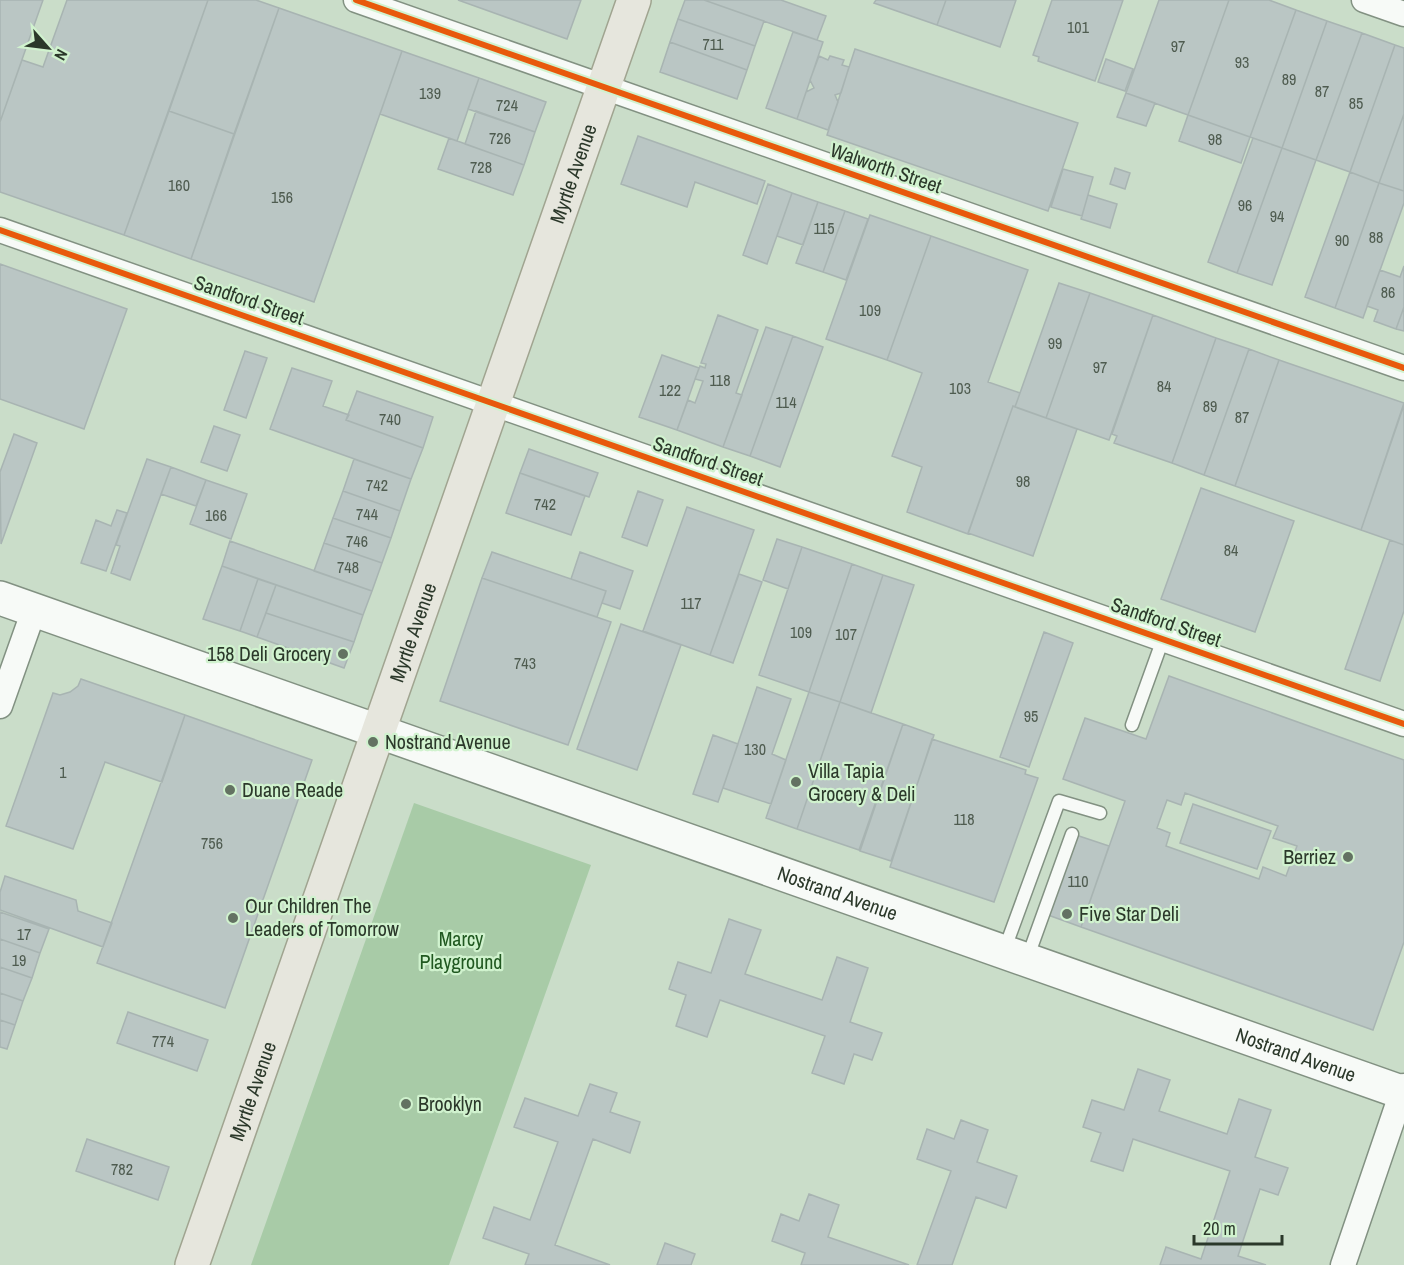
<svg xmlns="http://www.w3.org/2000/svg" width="1404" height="1265" font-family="'Archivo Narrow',sans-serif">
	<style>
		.green { fill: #a8cba7 }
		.building { fill: #bac6c4; stroke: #a8b4b2; stroke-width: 1.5; fill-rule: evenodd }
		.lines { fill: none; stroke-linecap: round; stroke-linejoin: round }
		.service-casing { stroke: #829182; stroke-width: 15 }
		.minor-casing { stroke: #829182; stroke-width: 27 }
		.secondary-casing { stroke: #829182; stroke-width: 36 }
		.primary-casing { stroke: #a0a490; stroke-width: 36 }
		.service { stroke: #f7faf7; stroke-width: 12 }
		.minor { stroke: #f7faf7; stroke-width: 24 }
		.secondary { stroke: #f7faf7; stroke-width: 33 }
		.primary { stroke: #e6e6dd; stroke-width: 33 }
		.cycleway-casing { stroke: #d0f2ce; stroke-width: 10 }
		.cycleway { stroke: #e8590c; stroke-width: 6 }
		.poi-dot { fill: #637262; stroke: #d0f2ce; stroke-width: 2 }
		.labels { text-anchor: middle; stroke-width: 4.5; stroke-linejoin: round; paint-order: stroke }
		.number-label { font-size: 16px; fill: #4f5c50 }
		.street-label { font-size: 20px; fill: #2b382a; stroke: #d0f2ce }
		.poi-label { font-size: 20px; fill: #2b382a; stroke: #d0f2ce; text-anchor: start }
		.park-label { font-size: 20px; fill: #205820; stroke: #d0f2ce }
	</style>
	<rect width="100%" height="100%" fill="#caddc9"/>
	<!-- green -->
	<path class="green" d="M414,803L591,865L449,1265H251Z"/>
	<!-- building -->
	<path class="building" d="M0,0H43L0,122Z
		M67,0H208L124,235L0,192V122L22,60L43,67Z
		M208,0H256L279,8L234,134L169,111Z
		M458,0H581L567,39Z
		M685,0H704L764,21L755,46L678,19Z
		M704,0H781L826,16L817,40Z
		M876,0H946L937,25L874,3Z
		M946,0H1016L1000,47L937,25Z
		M1052,0H1123L1095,81L1038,61L1039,57L1033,55Z
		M1159,0H1229L1188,115L1126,93Z
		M1229,0H1269L1296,10L1250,137L1188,115Z
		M279,8L402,51L314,302L191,259Z
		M1296,10L1327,21L1282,148L1250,137Z
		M678,19L755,46L747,70L670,42Z
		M1327,21L1362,33L1316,160L1282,148Z
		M793,32L823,42L797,119L766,108Z
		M1362,33L1395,45L1350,172L1316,160Z
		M670,42L747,70L737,99L660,72Z
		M1395,45L1404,48V114L1379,183L1350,172Z
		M855,49L1078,123L1048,211L827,135Z
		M402,51L479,78L457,141L380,114Z
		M819,56L828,60L830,56L844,60L842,65L849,67L841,93L835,95L838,102L828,130L797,119L806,92L814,88L810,80Z
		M1106,59L1133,69L1125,91L1098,82Z
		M479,78L546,102L535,132L468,109Z
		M1126,93L1155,103L1146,126L1117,117Z
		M169,111L234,134L191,259L124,235Z
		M476,111L535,132L524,165L465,144Z
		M1404,114V191L1379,183Z
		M1188,115L1250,137L1241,163L1179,141Z
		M638,136L765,181L757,204L695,182L687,207L621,184Z
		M449,138L524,165L513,195L438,169Z
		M1253,138L1282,148L1237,273L1208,262Z
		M1282,148L1316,160L1272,285L1237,273Z
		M1115,168L1130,173L1125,189L1110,184Z
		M1063,169L1093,177L1082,216L1051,207Z
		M1350,172L1379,183L1335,308L1305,297Z
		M1379,183L1404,191V203L1363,318L1335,308Z
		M768,184L792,193L767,264L743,255Z
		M792,193L818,202L803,245L777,236Z
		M1088,195L1117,204L1110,228L1081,219Z
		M818,202L845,211L823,272L796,263Z
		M845,211L868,219L846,280L823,272Z
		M870,215L931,236L887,360L826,339Z
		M931,236L1028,270L988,382L1020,393L1015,407L1013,406L968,534L907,512L922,467L892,456L922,373L887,360Z
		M0,264L127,309L84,429L0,399Z
		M1404,266V307L1396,329L1374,321L1378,310L1367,306L1380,270L1400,277Z
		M1059,283L1090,293L1046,418L1015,407Z
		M1090,293L1153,315L1109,440L1046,418Z
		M1404,307V331L1396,329Z
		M718,315L758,330L736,393L742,395L723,447L677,430L688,400L695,403L703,381L695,379L700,366L705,368L706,364L701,363Z
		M1153,315L1216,338L1172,463L1114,443L1117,436L1112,434Z
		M766,327L793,336L750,456L723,447Z
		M793,336L823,347L780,467L750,456Z
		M1216,338L1249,349L1204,475L1172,463Z
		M1249,349L1279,360L1235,486L1204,475Z
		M245,351L267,358L246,418L224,410Z
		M662,355L699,368L677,430L639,417Z
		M1279,360L1404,403L1361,530L1235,486Z
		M292,368L332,381L323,406L349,415L346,420L423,448L411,479L270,429Z
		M357,391L433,417L423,448L346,420Z
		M1404,405V545L1361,530Z
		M1013,406L1077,429L1033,556L968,533Z
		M214,426L240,435L227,471L201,462Z
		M14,434L37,443L1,544L0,472Z
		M529,449L598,473L589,497L520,473Z
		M147,459L171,467L130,580L111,573L120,546L116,545Z
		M354,459L411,479L400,511L343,491Z
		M171,467L206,480L196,506L161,494Z
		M520,473L585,496L571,535L506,513Z
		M206,480L247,494L231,539L190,524Z
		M1201,488L1294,521L1255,632L1161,599Z
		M343,491L400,511L391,538L333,518Z
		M638,491L663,500L647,546L622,537Z
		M687,507L754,530L710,655L643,631Z
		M117,510L127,513L106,571L81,563L96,520L111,526Z
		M333,518L391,538L382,563L324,543Z
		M777,539L802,547L788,589L763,580Z
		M1390,540L1404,545V611L1380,681L1345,669Z
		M230,541L372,591L363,615L222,566Z
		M324,543L382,563L372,591L314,571Z
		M802,547L852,564L809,692L759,675Z
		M492,552L606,591L597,617L482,578Z
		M580,552L633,571L620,609L602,603L606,591L571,579Z
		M852,564L883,575L840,702L809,692Z
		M222,566L258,579L240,631L203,619Z
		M739,574L762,582L733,663L710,655Z
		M883,575L914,585L871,713L840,702Z
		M482,578L611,622L568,745L440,701Z
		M258,579L276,585L257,637L240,631Z
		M276,585L363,615L354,642L266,613Z
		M266,613L354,642L344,668L257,637Z
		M621,624L681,645L637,770L577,749Z
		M1044,632L1073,643L1029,767L1000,757Z
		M1169,676L1404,760V942L1373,1030L1081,927L1125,801L1063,779L1085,718L1146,739ZM1185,793L1278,826L1273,838L1297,846L1286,876L1263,867L1259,879L1166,846L1170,833L1157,828L1167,800L1181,805Z
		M81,679L185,715L162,782L105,762L73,849L6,826L53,693L60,695L70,692L78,686Z
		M757,687L791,699L772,754L786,760L771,804L723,788Z
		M809,692L840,702L797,829L766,818Z
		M840,702L903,724L859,850L797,829Z
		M185,715L312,760L225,1008L97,963Z
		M903,724L934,735L891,861L860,851Z
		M713,735L738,744L718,802L693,794Z
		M932,739L1026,770L1025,774L1038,778L994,902L890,867Z
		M1193,804L1271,831L1257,869L1180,843Z
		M1076,835L1109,846L1081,927L1048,915Z
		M5,876L76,900L78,911L112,923L103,947L0,910V892Z
		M0,912L49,929L40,953L0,939Z
		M729,919L761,930L745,974L822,1000L837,957L868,968L850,1022L882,1033L872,1060L854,1054L844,1084L812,1073L825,1036L720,1000L707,1037L676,1026L686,995L669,989L678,962L711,973Z
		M0,939L40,953L32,978L0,967Z
		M0,967L32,978L23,1001L0,993Z
		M0,993L23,1001L15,1025L0,1020Z
		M128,1012L208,1040L197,1071L117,1043Z
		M0,1020L15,1025L7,1049L0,1047Z
		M1138,1069L1170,1080L1159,1111L1227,1134L1239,1099L1271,1110L1255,1157L1288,1168L1278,1195L1260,1189L1238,1256L1266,1265H1160L1166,1247L1201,1259L1230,1171L1133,1139L1123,1171L1091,1161L1101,1133L1083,1127L1092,1100L1124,1110Z
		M590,1084L617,1093L610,1112L640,1122L630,1153L593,1139L555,1245L610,1265H525L529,1254L483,1238L494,1207L530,1220L558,1142L514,1127L525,1098L578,1116Z
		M961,1120L988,1130L977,1162L1017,1176L1006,1208L976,1197L952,1265H917L951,1171L917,1159L927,1129L954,1139Z
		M87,1139L169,1167L158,1200L76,1171Z
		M809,1194L839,1205L828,1237L909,1265H801L805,1253L772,1241L781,1214L799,1221Z
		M665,1243L695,1254L691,1265H657Z"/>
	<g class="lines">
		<defs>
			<path id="service" d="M1132,725L1163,639
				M1004,951L1059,801L1100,813
				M1027,959L1072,834"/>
			<path id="minor" d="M356,0L1404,368
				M1364,0L1404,14
				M0,230L1404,724
				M0,706L34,610
				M1343,1265L1404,1086"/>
			<g id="secondary">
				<path id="s1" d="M0,598L1404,1093"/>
			</g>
			<g id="primary">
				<path id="s2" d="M192,1265L634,0"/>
			</g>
		</defs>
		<!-- service casing -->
		<use href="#service" class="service-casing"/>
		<!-- minor casing -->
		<use href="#minor" class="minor-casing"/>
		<!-- secondary casing -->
		<use href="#secondary" class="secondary-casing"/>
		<!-- primary casing -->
		<use href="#primary" class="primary-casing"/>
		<!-- service -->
		<use href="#service" class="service"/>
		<!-- minor -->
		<use href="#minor" class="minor"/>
		<!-- secondary -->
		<use href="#secondary" class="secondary"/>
		<!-- primary -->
		<use href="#primary" class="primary"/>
		<defs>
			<path id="cycleway" d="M356,0L1404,368
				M0,230L1404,724"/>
		</defs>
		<!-- cycleway casing -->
		<use href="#cycleway" class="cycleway-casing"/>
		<!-- cycleway -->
		<use href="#cycleway" class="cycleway"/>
	</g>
	<!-- markers -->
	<g class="poi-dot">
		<circle cx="343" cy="654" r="6"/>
		<circle cx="373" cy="742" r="6"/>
		<circle cx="796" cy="782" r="6"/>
		<circle cx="230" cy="790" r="6"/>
		<circle cx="1348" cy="857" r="6"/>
		<circle cx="1067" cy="914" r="6"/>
		<circle cx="233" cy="918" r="6"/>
		<circle cx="406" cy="1104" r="6"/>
	</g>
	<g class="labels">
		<!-- number labels -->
		<g class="number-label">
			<text x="1078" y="33">101</text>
			<text x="713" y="50">711</text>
			<text x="1178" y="52">97</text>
			<text x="1242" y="68">93</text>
			<text x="1289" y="85">89</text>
			<text x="1322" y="97">87</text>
			<text x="430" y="99">139</text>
			<text x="1356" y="109">85</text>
			<text x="507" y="111">724</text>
			<text x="500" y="144">726</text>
			<text x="1215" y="145">98</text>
			<text x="481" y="173">728</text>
			<text x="179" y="191">160</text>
			<text x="282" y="203">156</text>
			<text x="1245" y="211">96</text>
			<text x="1277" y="222">94</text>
			<text x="824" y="234">115</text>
			<text x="1376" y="243">88</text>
			<text x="1342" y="246">90</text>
			<text x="1388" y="298">86</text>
			<text x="870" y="316">109</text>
			<text x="1055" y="349">99</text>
			<text x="1100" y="373">97</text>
			<text x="720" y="386">118</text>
			<text x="1164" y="392">84</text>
			<text x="960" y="394">103</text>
			<text x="670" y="396">122</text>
			<text x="786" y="408">114</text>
			<text x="1210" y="412">89</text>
			<text x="1242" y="423">87</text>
			<text x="390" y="425">740</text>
			<text x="1023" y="487">98</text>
			<text x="377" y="491">742</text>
			<text x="545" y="510">742</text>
			<text x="367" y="520">744</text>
			<text x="216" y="521">166</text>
			<text x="357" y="547">746</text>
			<text x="1231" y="556">84</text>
			<text x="348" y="573">748</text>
			<text x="691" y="609">117</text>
			<text x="801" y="638">109</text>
			<text x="846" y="640">107</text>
			<text x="525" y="669">743</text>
			<text x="1031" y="722">95</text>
			<text x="755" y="755">130</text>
			<text x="63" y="778">1</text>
			<text x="964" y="825">118</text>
			<text x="212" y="849">756</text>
			<text x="1078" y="887">110</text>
			<text x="24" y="940">17</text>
			<text x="19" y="966">19</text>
			<text x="163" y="1047">774</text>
			<text x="122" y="1175">782</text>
		</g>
		<!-- street labels -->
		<g class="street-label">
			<text transform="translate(886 168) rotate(19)" y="7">Walworth Street</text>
			<text dy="7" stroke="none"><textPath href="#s2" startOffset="1156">Myrtle Avenue</textPath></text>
			<text transform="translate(249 300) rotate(19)" y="7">Sandford Street</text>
			<text transform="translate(708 461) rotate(19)" y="7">Sandford Street</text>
			<text transform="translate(1166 622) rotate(19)" y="7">Sandford Street</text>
			<text dy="7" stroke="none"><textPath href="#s2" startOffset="670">Myrtle Avenue</textPath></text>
			<text dy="7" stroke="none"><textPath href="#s1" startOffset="888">Nostrand Avenue</textPath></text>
			<text dy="7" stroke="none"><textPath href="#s1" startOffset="1374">Nostrand Avenue</textPath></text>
			<text dy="7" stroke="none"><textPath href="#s2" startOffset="184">Myrtle Avenue</textPath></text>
		</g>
		<!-- poi labels -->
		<g class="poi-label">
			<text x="331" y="661" text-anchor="end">158 Deli Grocery</text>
			<text x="385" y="749">Nostrand Avenue</text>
			<text x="808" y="778">Villa Tapia<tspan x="808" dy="23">Grocery &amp; Deli</tspan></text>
			<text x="242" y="797">Duane Reade</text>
			<text x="1336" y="864" text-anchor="end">Berriez</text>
			<text x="245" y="913">Our Children The<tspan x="245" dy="23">Leaders of Tomorrow</tspan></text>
			<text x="1079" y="921">Five Star Deli</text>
			<text x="418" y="1111">Brooklyn</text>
		</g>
		<!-- park labels -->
		<g class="park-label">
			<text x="461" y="946">Marcy<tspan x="461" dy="23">Playground</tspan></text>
		</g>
	</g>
	<!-- north arrow -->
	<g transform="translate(48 48) rotate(118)" stroke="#d0f2ce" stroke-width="4.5" paint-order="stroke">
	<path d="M0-4.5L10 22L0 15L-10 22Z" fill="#2b382a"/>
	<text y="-9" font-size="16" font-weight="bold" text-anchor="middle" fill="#2b382a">N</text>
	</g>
	<!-- scale -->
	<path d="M1194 1235v9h88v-9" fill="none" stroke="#2b382a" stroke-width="3"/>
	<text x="1203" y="1235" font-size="18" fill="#2b382a" stroke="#d0f2ce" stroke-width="4.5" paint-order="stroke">20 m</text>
</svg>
